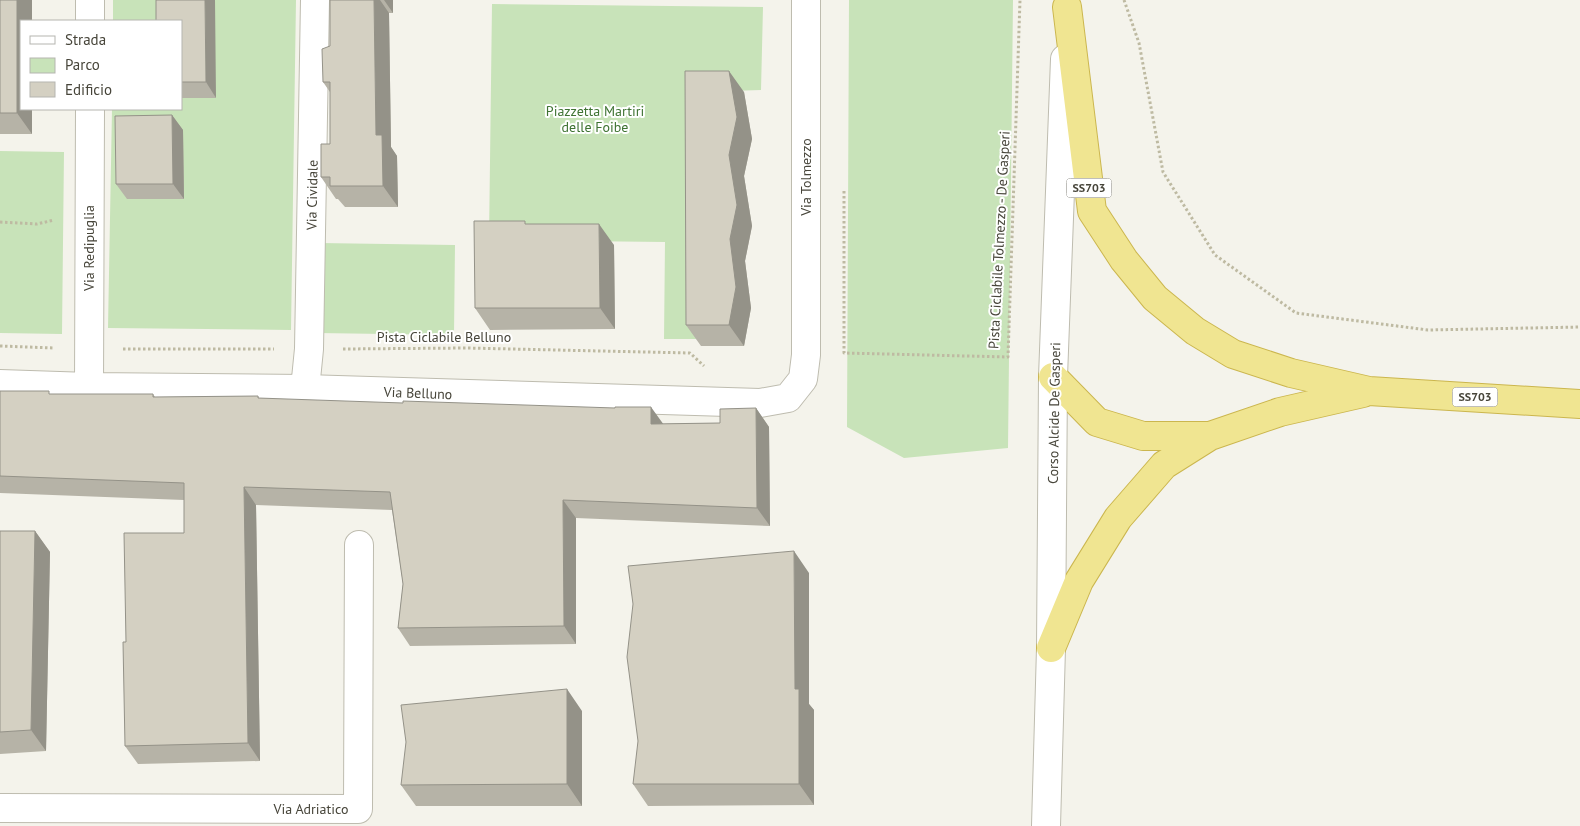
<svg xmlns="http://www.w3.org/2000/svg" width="1580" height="826" font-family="'PT Sans',sans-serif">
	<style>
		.green { fill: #c8e3b9 }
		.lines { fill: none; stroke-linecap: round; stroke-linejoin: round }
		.minor-casing { stroke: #bebcaf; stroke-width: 30 }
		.trunk-casing { stroke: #cbb64e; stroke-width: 30 }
		.path { stroke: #bebaa2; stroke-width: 3; stroke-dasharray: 2.5 2.5; stroke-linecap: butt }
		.minor { stroke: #fff; stroke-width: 28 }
		.trunk { stroke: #f0e591; stroke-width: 28 }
		.wall { fill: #b6b3a7 }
		.shaded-wall { fill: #949288 }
		.building { fill: #d4d0c2; stroke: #949288 }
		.labels { text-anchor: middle; stroke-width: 4; stroke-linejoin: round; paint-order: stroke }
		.shield { fill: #fff; stroke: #7e7d75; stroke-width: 1 }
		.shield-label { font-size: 12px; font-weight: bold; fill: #47453a }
		.park-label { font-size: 14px; fill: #3f7333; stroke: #fff }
		.street-label { font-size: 14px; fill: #47453a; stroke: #fff }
	</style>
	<rect width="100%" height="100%" fill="#f4f3eb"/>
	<!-- green -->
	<path class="green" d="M113,0H296L291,330L108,328L112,109H181V21H113Z
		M849,0H1013L1008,448L904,458L847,427Z
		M492,4L763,7L761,90L699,92L700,339H664L665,242L489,240Z
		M0,151L64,152L62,334L0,333Z
		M319,243L455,245L454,335L317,333Z"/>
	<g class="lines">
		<defs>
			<path id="minor" d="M90,21V0
				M0,384L89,387L305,389L760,403L788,398L803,379L806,355V0
				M89,387L90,109
				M305,389L309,349L315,0
				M0,808L358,809L359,545
				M1046,826L1051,648L1053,377L1065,59"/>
			<path id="trunk" d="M1067,7L1092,211L1124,260L1155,298L1195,331L1233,354L1291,373L1369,391L1580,404
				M1053,377L1097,422L1143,436H1210
				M1051,648L1079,581L1118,518L1164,465L1210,436L1280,412L1363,393"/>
		</defs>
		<!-- minor casing -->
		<use href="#minor" class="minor-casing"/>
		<!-- trunk casing -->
		<use href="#trunk" class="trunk-casing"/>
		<!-- path -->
		<path class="path" d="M1124,0L1139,43L1163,172L1215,255L1296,313L1428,330L1580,327
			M844,191V353L1008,357L1020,0
			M0,222L37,224L54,220
			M0,346L54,348
			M123,349H274
			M343,349L467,348L690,353L704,366"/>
		<!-- minor -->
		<use href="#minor" class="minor"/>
		<!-- trunk -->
		<use href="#trunk" class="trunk"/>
	</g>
	<!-- wall -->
	<path class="wall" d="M0,0H32V134H0Z
		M330,0H393V13H389L391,147L397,156L398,207H345L338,199H336L321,177L330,144V92L323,82L330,46Z
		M181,21L216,98H181Z
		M744,92L752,139L744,176L752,226L745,261L751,308L744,346H701L686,325Z
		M172,115L183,130L184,199H127L116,184Z
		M527,224L614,245L615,329L490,330L475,308Z
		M0,391L50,394H153L155,397L258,396L259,398L664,424L720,423L756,408L769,427L770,526L576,518V644L410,646L398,628L403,584L392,510L256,505L260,761L138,764L125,746L126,642L184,533V500L0,493Z
		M0,531H35L50,552L46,751L0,754Z
		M809,573V704L814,710V805L648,806L633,784Z
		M582,711V806H416L401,785Z"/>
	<!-- shaded-wall -->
	<path class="shaded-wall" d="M17,0H32V21H21V109H32V134L17,113Z
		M205,0H215L216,98L206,82Z
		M374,0H380L389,13L391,147L397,156L398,207L383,186L376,135Z
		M384,0H393V13Z
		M729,71L744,92L752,139L744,176L752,226L745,261L751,308L744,346L729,325L730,239L729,155Z
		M172,115L183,130L184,199L173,184Z
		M599,224L614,245L615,329L600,308Z
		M651,407L664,425L651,424Z
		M756,408L769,427L770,526L757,508Z
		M244,487L256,505L260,761L248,743Z
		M563,500L576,518V644L564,626Z
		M35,531L50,552L46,751L31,730Z
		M794,551L809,573V704L814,710V805L799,784L795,689Z
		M567,689L582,711V806L567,784Z"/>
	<!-- building -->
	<path class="building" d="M0,0H17V113H0Z
		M156,0H205L206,82H181V21H156Z
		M330,0H374L376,135H382L383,186H330V177H321V144H330V82H323L322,49L330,46Z
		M685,71H729L737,117L729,155L737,205L730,239L736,287L729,325H686Z
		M172,115L173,184H116L115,116Z
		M474,221H525V224H599L600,308H475Z
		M0,391H49V394H153V397L258,396V398L403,403V401L615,408V407H651V424L720,423V409L756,408L757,508L563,500L564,626L398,628L403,584L390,492L244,487L248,743L125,746L123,642H126L124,533H184V483L0,476Z
		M0,531H35L31,730L0,732Z
		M794,551L795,689H799V784H633L638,741L627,657L633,604L628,566Z
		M567,689V784L401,785L406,742L401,705Z"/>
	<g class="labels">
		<!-- shield labels -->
		<g class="shield">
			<rect x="1066.5" y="178.5" width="45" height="19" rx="4"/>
			<rect x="1452.5" y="387.5" width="45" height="19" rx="4"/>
		</g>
		<g class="shield-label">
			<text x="1089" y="192">SS703</text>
			<text x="1475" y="401">SS703</text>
		</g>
		<!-- park labels -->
		<g class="park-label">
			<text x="595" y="116">Piazzetta Martiri<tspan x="595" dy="16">delle Foibe</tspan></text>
		</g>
		<!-- street labels -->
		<g class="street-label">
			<text transform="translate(806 177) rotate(-90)" y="5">Via Tolmezzo</text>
			<text transform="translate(312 195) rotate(-89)" y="5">Via Cividale</text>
			<text transform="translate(999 240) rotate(-87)" y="5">Pista Ciclabile Tolmezzo - De Gasperi</text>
			<text transform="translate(89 248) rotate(-90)" y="5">Via Redipuglia</text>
			<text x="444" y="342">Pista Ciclabile Belluno</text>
			<text transform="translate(418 393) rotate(2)" y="5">Via Belluno</text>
			<text transform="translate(1054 413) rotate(-89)" y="5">Corso Alcide De Gasperi</text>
			<text x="311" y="814">Via Adriatico</text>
		</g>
	</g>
	<!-- legend -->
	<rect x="20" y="20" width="162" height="90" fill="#ffffff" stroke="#b5b5b0"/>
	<rect x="30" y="36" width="25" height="8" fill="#ffffff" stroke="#b5b5b0"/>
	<text x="65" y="45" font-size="15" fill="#47453a">Strada</text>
	<rect x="30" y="58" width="25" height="15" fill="#c8e3b9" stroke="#b5b5b0"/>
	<text x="65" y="70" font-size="15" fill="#47453a">Parco</text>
	<rect x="30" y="82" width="25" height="15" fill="#d4d0c2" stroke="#b5b5b0"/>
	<text x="65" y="95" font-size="15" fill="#47453a">Edificio</text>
</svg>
